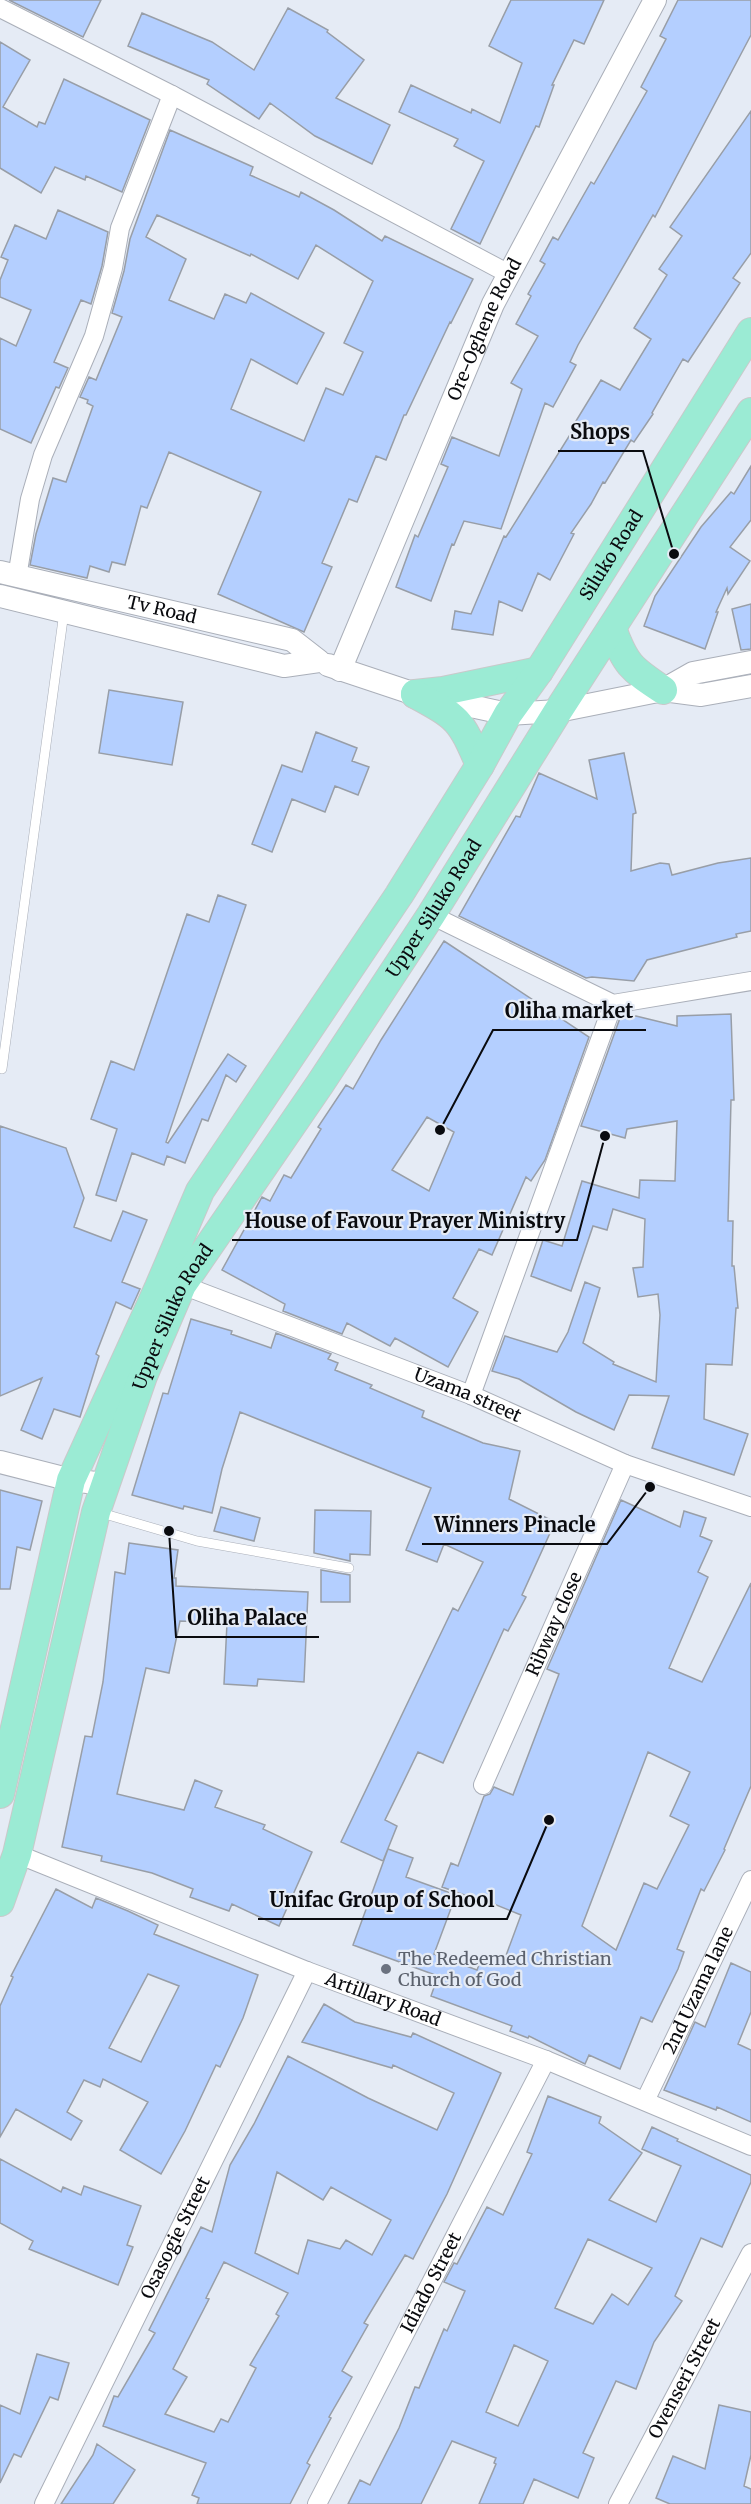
<svg xmlns="http://www.w3.org/2000/svg" width="751" height="2504" font-family="Merriweather,serif">
	<style>
		.building { fill: #b4cfff; stroke: #989ea7; stroke-width: 1.5; fill-rule: evenodd }
		.lines { fill: none; stroke-linecap: round; stroke-linejoin: round }
		.service-casing { stroke: #aaafb9; stroke-width: 10 }
		.minor-casing { stroke: #aaafb9; stroke-width: 20 }
		.tertiary-casing { stroke: #aaafb9; stroke-width: 24 }
		.primary-casing { stroke: #c9c9ca; stroke-width: 30 }
		.service { stroke: #fff; stroke-width: 9 }
		.minor { stroke: #fff; stroke-width: 18 }
		.tertiary { stroke: #fff; stroke-width: 22 }
		.primary { stroke: #9bebd4; stroke-width: 28 }
		.worship-dot { fill: #6b7280; stroke: #e5ebf5; stroke-width: 2 }
		.labels { text-anchor: middle; stroke-width: 4.5; stroke-linejoin: round; paint-order: stroke }
		.street-label { font-size: 18px; fill: #0a0b0f; stroke: #e5ebf5 }
		.worship-label { font-size: 18px; fill: #5b616d; stroke: #e5ebf5; text-anchor: start }
		.leader { fill: none; stroke: #0a0b0f; stroke-width: 2 }
		.callout-dot { fill: #0a0b0f; stroke: #e5ebf5; stroke-width: 2 }
		.callout-label { font-size: 20px; text-anchor: middle; font-weight: bold; fill: #0a0b0f; stroke: #e5ebf5; stroke-width: 4.5; stroke-linejoin: round; paint-order: stroke }
	</style>
	<rect width="100%" height="100%" fill="#e5ebf5"/>
	<!-- building -->
	<path class="building" d="M9,0H101L83,37Z
		M511,0H604L584,44L574,40L552,85H554L539,127L536,126L480,244L451,229L484,161L454,146L458,139L399,112L411,85L471,113L472,109L500,123L522,63L489,46Z
		M678,0H751V35L655,217L653,215L578,345L570,362L576,365L553,407L545,403L501,529L464,521L454,545L452,544L431,601L396,587L415,535L418,537L448,467L441,464L452,437L499,456L522,389L511,383L538,336L516,324L531,296L528,294L545,264L540,261L553,237L558,240L591,182L594,184L647,91L641,87L666,39L660,36Z
		M288,8L328,30L327,32L364,60L336,98L390,125L372,164L315,136L270,103L259,119L207,84L209,80L128,46L142,13L212,42L254,70Z
		M0,42L30,60L3,107L37,127L39,122L45,124L64,79L150,120L122,192L86,176L85,180L55,167L41,193L0,168Z
		M751,111V253L733,278L740,283L688,362L683,359L652,413L653,414L634,442L631,440L605,483L603,482L591,504L571,533L574,534L550,580L538,573L522,611L499,601L493,635L452,629L455,611L471,614L504,536L506,537L578,422L576,421L601,380L620,390L651,339L634,328L667,275L659,269L682,236L670,227Z
		M170,130L253,167L250,175L299,197L301,192L334,210L382,241L385,236L473,279L451,323L450,322L406,415H404L386,460L376,456L357,502L349,499L322,563L332,567L304,632L218,594L261,492L169,452L147,508L141,506L125,565L112,562L109,572L90,566L87,578L30,565L36,534L53,478L66,482L93,406L87,403L88,400L80,397L89,377L96,380L122,317L112,313L124,271L130,239ZM157,215L250,256L251,254L298,279L316,245L373,281L344,343L363,352L343,395L326,388L304,441L231,409L251,359L297,384L324,333L251,293L246,303L225,294L214,319L169,300L186,259L146,237Z
		M58,210L108,232L102,266L91,304L81,300L54,362L68,368L59,388L56,387L31,443L0,429V338L16,346L31,310L0,297V280L8,260L1,257L15,225L46,239Z
		M751,466V520L730,547L750,561L728,594L727,588L716,612H718L705,649L644,626L655,596L701,527L731,492L734,494Z
		M751,604V649L741,650L732,609Z
		M109,690L183,702L172,765L99,753Z
		M316,732L357,748L352,761L369,767L358,795L335,786L325,812L292,799L272,852L252,844L282,765L302,772Z
		M624,753L636,813L633,814L631,871L660,863L669,864L672,875L718,863L751,858V931L736,934L737,937L647,960L634,981L592,977L586,978L459,916L516,816L520,817L539,773L597,799L589,760Z
		M218,895L246,905L166,1142L168,1143L228,1054L246,1066L236,1082L226,1075L208,1121L202,1119L185,1163L167,1156L164,1165L132,1153L116,1201L96,1195L117,1129L91,1119L111,1061L134,1070L187,914L209,922Z
		M444,941L589,1037L545,1160L531,1181L526,1177L492,1255L479,1249L453,1298L478,1312L448,1367L395,1338L390,1346L347,1323L342,1334L283,1311L285,1304L222,1270L262,1197L270,1201L284,1175L291,1178L321,1129L318,1127L346,1085L353,1089L381,1040ZM427,1117L454,1132L429,1191L392,1170Z
		M731,1014L734,1100H731L728,1221H733L732,1266H734L738,1308H736L732,1365L706,1364L704,1419L748,1434L734,1475L652,1448L669,1396L629,1395L614,1430L576,1412L519,1379L492,1371L505,1336L557,1352L568,1332L585,1282L600,1288L583,1343L614,1362L613,1364L656,1382L660,1315L658,1294L638,1297L633,1268L643,1267L645,1219L613,1209L607,1230L593,1226L571,1291L531,1276L543,1240L562,1246L582,1181L639,1198L640,1180L675,1181L677,1121L627,1129L625,1138L581,1126L620,1018L636,1016L677,1026V1016Z
		M0,1126L66,1148L84,1198L74,1227L111,1241L123,1211L147,1220L122,1282L140,1289L131,1309L116,1302L96,1354L99,1356L80,1417L54,1409L42,1439L21,1430L42,1378L0,1396Z
		M191,1319L232,1331L231,1334L271,1348L276,1333L331,1354L328,1359L338,1363L335,1370L372,1385L370,1388L424,1411L422,1417L483,1443L520,1451L509,1499L555,1522L522,1595L526,1597L508,1631L504,1629L443,1763L418,1752L385,1820L397,1826L383,1861L341,1842L453,1608L458,1611L483,1562L444,1544L437,1562L406,1550L431,1488L240,1412L222,1469L212,1513L184,1506L183,1509L132,1495L163,1393L168,1394Z
		M0,1490L42,1501L30,1550L17,1547L10,1589H0Z
		M621,1500L680,1527L684,1511L706,1518L700,1536L712,1541L698,1572L708,1577L669,1668L702,1682L751,1583V1786L724,1849L725,1850L704,1891L701,1889L677,1949L684,1952L678,1969L652,2022L641,2017L620,2069L589,2055L585,2064L529,2036L528,2038L510,2031L512,2026L431,1996L438,1976L353,1945L388,1849L413,1858L406,1877L456,1895L434,1954L477,1970L483,1954L504,1961L521,1915L474,1896L473,1898L442,1887L451,1863L458,1866L484,1796L490,1794L494,1787L513,1795L559,1674L547,1669ZM648,1752L690,1772L670,1816L689,1825L657,1889L644,1883L616,1950L582,1926Z
		M221,1507L260,1518L254,1541L214,1531Z
		M315,1510L371,1511L370,1555L350,1554V1561L314,1553Z
		M129,1543L178,1550L174,1578H176V1586L308,1592L304,1682L258,1679L257,1686L224,1684L227,1623L180,1621L169,1673L146,1668L117,1794L184,1810L195,1780L222,1791L215,1807L265,1825L263,1829L312,1852L279,1926L232,1904L229,1911L190,1897L193,1889L152,1873L101,1861L102,1856L62,1847L85,1736L92,1737L103,1682L115,1572L125,1574Z
		M321,1570L350,1575V1602H321Z
		M56,1889L92,1908L96,1898L128,1911L158,1925L154,1934L258,1975L243,2018L220,2067L216,2065L185,2131L161,2174L120,2150L148,2102L103,2079L100,2087L84,2080L67,2112L82,2121L71,2140L16,2109L0,2137V2006L13,1977L11,1976ZM148,1974L179,1986L141,2062L109,2048Z
		M731,1963L751,1972V2012L738,2044L751,2050V2122L717,2107L716,2110L664,2090L695,2022L705,2027Z
		M324,2004L355,2022L411,2037L413,2033L501,2073L447,2194L413,2259L405,2255L364,2323L368,2325L342,2371L352,2377L329,2417L331,2418L307,2463L310,2465L290,2504H197L199,2498L192,2495L206,2463L103,2426L114,2396L118,2397L155,2333L149,2330L201,2227L212,2232L230,2165L254,2124L288,2056L368,2098L437,2130L454,2093L393,2065L392,2068L302,2042ZM277,2172L323,2200L331,2187L391,2220L372,2255L346,2240L340,2249L308,2240L298,2274L255,2253ZM224,2262L288,2293L276,2314L279,2316L250,2365L256,2368L228,2422L221,2419L214,2432L165,2414L187,2377L173,2369L209,2299L206,2298Z
		M548,2096L601,2117L599,2123L642,2153L609,2200L656,2222L681,2166L642,2149L652,2127L678,2139L677,2141L751,2175V2182L722,2247L701,2238L675,2296L682,2301L654,2342L636,2389L616,2381L583,2453L594,2458L578,2498L534,2479L523,2504H479L496,2464L494,2463L496,2458L452,2441L421,2504H348L360,2480L370,2485L399,2428L415,2387L419,2388L444,2329L447,2331L465,2291L444,2282L454,2263L457,2264L487,2207L503,2215L532,2154L527,2152ZM588,2239L652,2268L628,2305L612,2294L593,2324L555,2308ZM514,2345L548,2361L518,2426L486,2412Z
		M0,2159L61,2192L63,2187L81,2195L84,2186L141,2206L127,2245L133,2247L118,2285L29,2249L33,2241L0,2223Z
		M37,2354L69,2363L58,2400L50,2397L21,2457L14,2454L0,2483V2405L20,2414Z
		M719,2405L751,2412V2455L744,2486L751,2489V2504H670L656,2498L673,2456L705,2469Z
		M97,2444L135,2470L113,2504H61L93,2455Z"/>
	<g class="lines">
		<defs>
			<path id="service" d="M2,1069L64,612
				M98,1512L197,1541L349,1568"/>
			<g id="minor">
				<path d="M0,8L172,95L509,274"/>
				<path d="M17,577L30,499L43,455L94,336L113,268L120,228L172,95"/>
				<path d="M431,915L613,1004L751,981"/>
				<path id="s1" d="M182,1285L471,1395L625,1464L751,1507"/>
				<path d="M471,1395L613,1004"/>
				<path id="s2" d="M483,1785L625,1464"/>
				<path id="s3" d="M17,1854L307,1971L546,2060L751,2146"/>
				<path id="s4" d="M645,2101L751,1880"/>
				<path id="s5" d="M44,2504L307,1971"/>
				<path id="s6" d="M317,2504L546,2060"/>
				<path id="s7" d="M618,2504L751,2253"/>
			</g>
			<g id="tertiary">
				<path id="s8" d="M0,572L292,640L319,661L284,666L0,596"/>
				<path d="M328,665L415,694L508,714L558,711L663,690L701,695L751,686"/>
				<path id="s9" d="M340,670L493,304L655,0"/>
				<path d="M663,690L693,673L751,662"/>
				<path d="M0,1462L71,1480L104,1484"/>
			</g>
			<g id="primary">
				<path d="M612,628C625,664 631,669 663,690"/>
				<path d="M415,694L443,691L539,671"/>
				<path d="M415,694C459,718 460,719 480,765"/>
				<path id="s10" d="M0,1794L71,1480L159,1287L200,1191L399,895L480,765L508,714L539,671L751,332"/>
				<path id="s11" d="M0,1902L17,1854L96,1512L143,1376L182,1285L320,1084L431,915L558,711L751,412"/>
			</g>
		</defs>
		<!-- service casing -->
		<use href="#service" class="service-casing"/>
		<!-- minor casing -->
		<use href="#minor" class="minor-casing"/>
		<!-- tertiary casing -->
		<use href="#tertiary" class="tertiary-casing"/>
		<!-- primary casing -->
		<use href="#primary" class="primary-casing"/>
		<!-- service -->
		<use href="#service" class="service"/>
		<!-- minor -->
		<use href="#minor" class="minor"/>
		<!-- tertiary -->
		<use href="#tertiary" class="tertiary"/>
		<!-- primary -->
		<use href="#primary" class="primary"/>
	</g>
	<!-- markers -->
	<circle class="worship-dot" cx="386" cy="1969" r="6"/>
	<g class="labels">
		<!-- street labels -->
		<g class="street-label">
			<text dy="6" stroke="none"><textPath href="#s9" startOffset="370">Ore-Oghene Road</textPath></text>
			<text dy="6" stroke="none"><textPath href="#s10" startOffset="1396">Siluko Road</textPath></text>
			<text dy="6" stroke="none"><textPath href="#s8" startOffset="166">Tv Road</textPath></text>
			<text dy="6" stroke="none"><textPath href="#s11" startOffset="1098">Upper Siluko Road</textPath></text>
			<text dy="6" stroke="none"><textPath href="#s11" startOffset="612">Upper Siluko Road</textPath></text>
			<text dy="6" stroke="none"><textPath href="#s1" startOffset="306">Uzama street</textPath></text>
			<text dy="6" stroke="none"><textPath href="#s2" startOffset="176">Ribway close</textPath></text>
			<text dy="6" stroke="none"><textPath href="#s4" startOffset="123">2nd Uzama lane</textPath></text>
			<text dy="6" stroke="none"><textPath href="#s3" startOffset="394">Artillary Road</textPath></text>
			<text dy="6" stroke="none"><textPath href="#s5" startOffset="297">Osasogie Street</textPath></text>
			<text dy="6" stroke="none"><textPath href="#s6" startOffset="249">Idiado Street</textPath></text>
			<text dy="6" stroke="none"><textPath href="#s7" startOffset="142">Ovenseri Street</textPath></text>
		</g>
		<!-- worship labels -->
		<g class="worship-label">
			<text x="398" y="1965">The Redeemed Christian<tspan x="398" dy="21">Church of God</tspan></text>
		</g>
	</g>
	<!-- callouts -->
	<path class="leader" d="M674 554L643 451H558M440 1130L493 1030H646M605 1136L577 1240H232M650 1487L607 1544H422M169 1531L176 1637H319M549 1820L507 1919H258"/>
	<g class="callout-dot">
		<circle cx="674" cy="554" r="6"/>
		<circle cx="440" cy="1130" r="6"/>
		<circle cx="605" cy="1136" r="6"/>
		<circle cx="650" cy="1487" r="6"/>
		<circle cx="169" cy="1531" r="6"/>
		<circle cx="549" cy="1820" r="6"/>
	</g>
	<g class="callout-label">
		<text x="600" y="439">Shops</text>
		<text x="569" y="1018">Oliha market</text>
		<text x="405" y="1228">House of Favour Prayer Ministry</text>
		<text x="515" y="1532">Winners Pinacle</text>
		<text x="247" y="1625">Oliha Palace</text>
		<text x="382" y="1907">Unifac Group of School</text>
	</g>
</svg>
